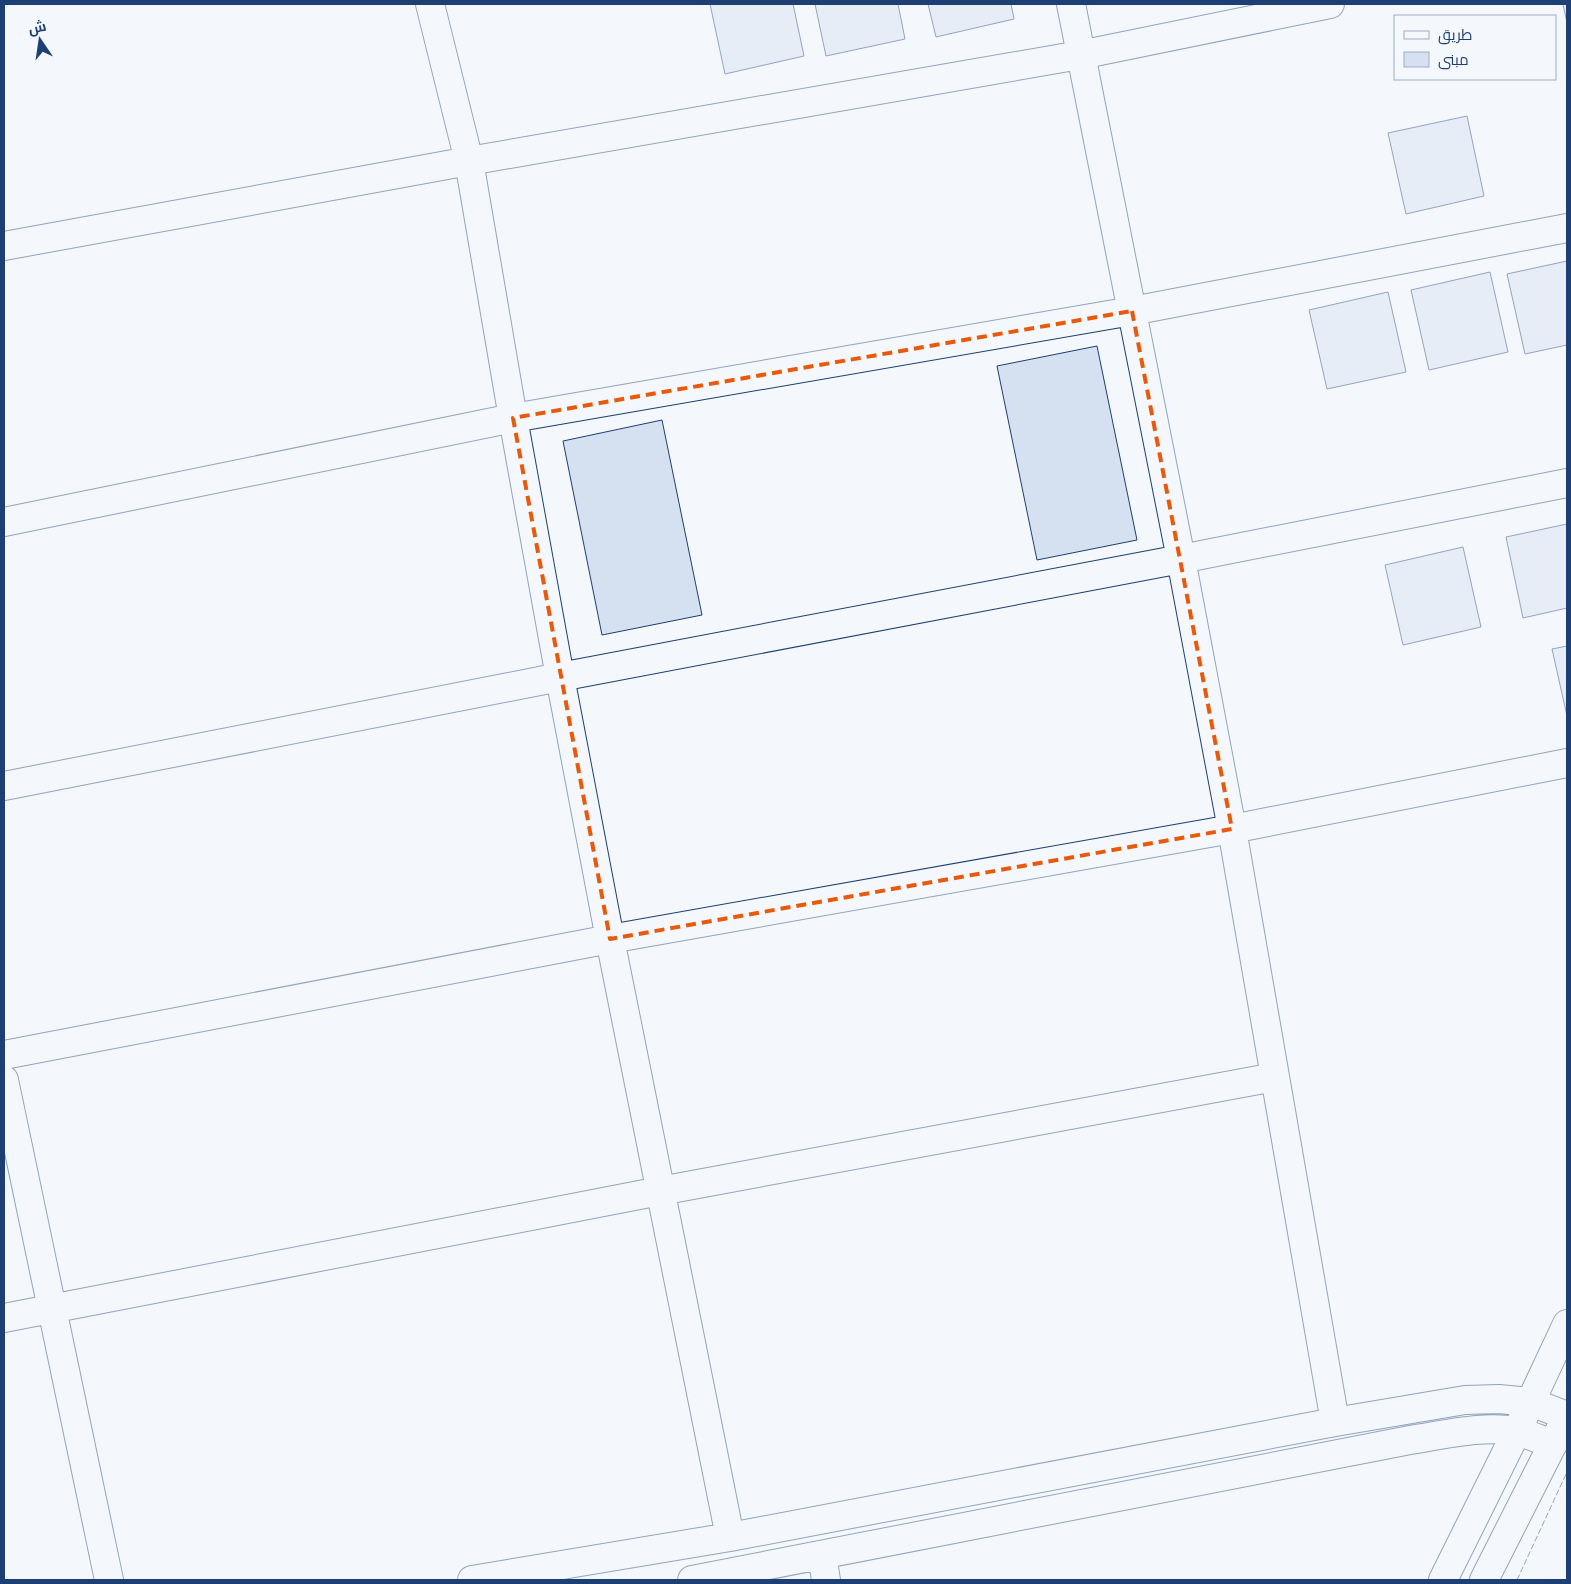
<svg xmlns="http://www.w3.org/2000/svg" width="1571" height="1584" font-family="'PT Sans',Cairo,sans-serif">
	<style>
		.building { fill: #d5e0f0; stroke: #1d3f73 }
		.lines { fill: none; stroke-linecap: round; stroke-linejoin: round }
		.minor-casing { stroke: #1d3f73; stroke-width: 30 }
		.major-casing { stroke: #1d3f73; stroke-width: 30 }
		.minor { stroke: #f4f7fb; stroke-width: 28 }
		.major { stroke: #f4f7fb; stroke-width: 28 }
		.fence { stroke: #1d3f73; stroke-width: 1; stroke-dasharray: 6 2.5; stroke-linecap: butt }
		.marked { fill: none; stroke: #e8590c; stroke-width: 4; stroke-dasharray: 10 6; stroke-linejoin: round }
	</style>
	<rect width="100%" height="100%" fill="#f4f7fb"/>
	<!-- building -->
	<path class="building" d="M710,4H793L804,56L725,74Z
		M815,4H898L905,39L826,56Z
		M928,4H1011L1014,19L936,37Z
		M1563,4H1567V23Z
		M1467,116L1484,196L1406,214L1388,133Z
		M1567,261V345L1525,354L1507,274Z
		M1490,272L1508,352L1429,370L1411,290Z
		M1388,292L1406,372L1327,389L1309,310Z
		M1097,346L1137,540L1037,560L997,366Z
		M662,420L702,615L602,635L563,441Z
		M1567,524V608L1523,618L1506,537Z
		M1463,547L1481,627L1403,645L1385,565Z
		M1567,646V716L1552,649Z"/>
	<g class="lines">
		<defs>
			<path id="minor" d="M430,4L469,161L513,418L560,677L610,939L730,1537
				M1071,4L1181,559L1232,829L1335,1422
				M4,246L469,161L1080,55L1330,4
				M4,522L513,418L1132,311L1567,228
				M4,786L560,677L1181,559L1567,483
				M4,1055L610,939L1232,829L1567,763
				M4,1080L109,1580
				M4,1318L660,1191L1275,1077
				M822,1555L826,1580
				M472,1580L730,1537L1335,1422L1465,1400L1499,1399L1531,1402L1567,1416
				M692,1580L1410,1440C1443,1435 1483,1425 1516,1431C1528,1434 1541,1440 1553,1444"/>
			<path id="major" d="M1443,1580L1517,1431L1567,1324
				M1484,1580L1567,1416"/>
		</defs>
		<!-- minor casing -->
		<use href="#minor" class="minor-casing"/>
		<!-- major casing -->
		<use href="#major" class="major-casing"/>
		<!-- minor -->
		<use href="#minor" class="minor"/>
		<!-- major -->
		<use href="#major" class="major"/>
		<!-- fence -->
		<path class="fence" d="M1517,1580L1567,1472"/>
	</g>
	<!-- marked area -->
	<path d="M0 0H1571V1584H0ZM1132,311L1232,829L610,939L513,418Z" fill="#f4f7fb" fill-opacity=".55" fill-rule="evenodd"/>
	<path class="marked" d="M1132,311L1232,829L610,939L513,418Z"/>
	<!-- border -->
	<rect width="1571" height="1584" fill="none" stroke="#1d3f73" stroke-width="10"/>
	<!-- legend -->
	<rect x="1394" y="15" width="162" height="65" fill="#f4f7fb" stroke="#9eadc5"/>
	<rect x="1404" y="31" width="25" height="8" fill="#f4f7fb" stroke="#9eadc5"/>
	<text x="1438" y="40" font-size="15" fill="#1d3f73">طريق</text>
	<rect x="1404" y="52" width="25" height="15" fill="#d5e0f0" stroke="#9eadc5"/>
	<text x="1438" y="65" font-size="15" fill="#1d3f73">مبنى</text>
	<!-- north arrow -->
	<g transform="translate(40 40) rotate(347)" stroke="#f4f7fb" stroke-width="4" paint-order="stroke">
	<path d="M0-4L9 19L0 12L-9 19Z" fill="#1d3f73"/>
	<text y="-8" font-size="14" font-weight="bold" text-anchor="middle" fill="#1d3f73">ش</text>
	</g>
</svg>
